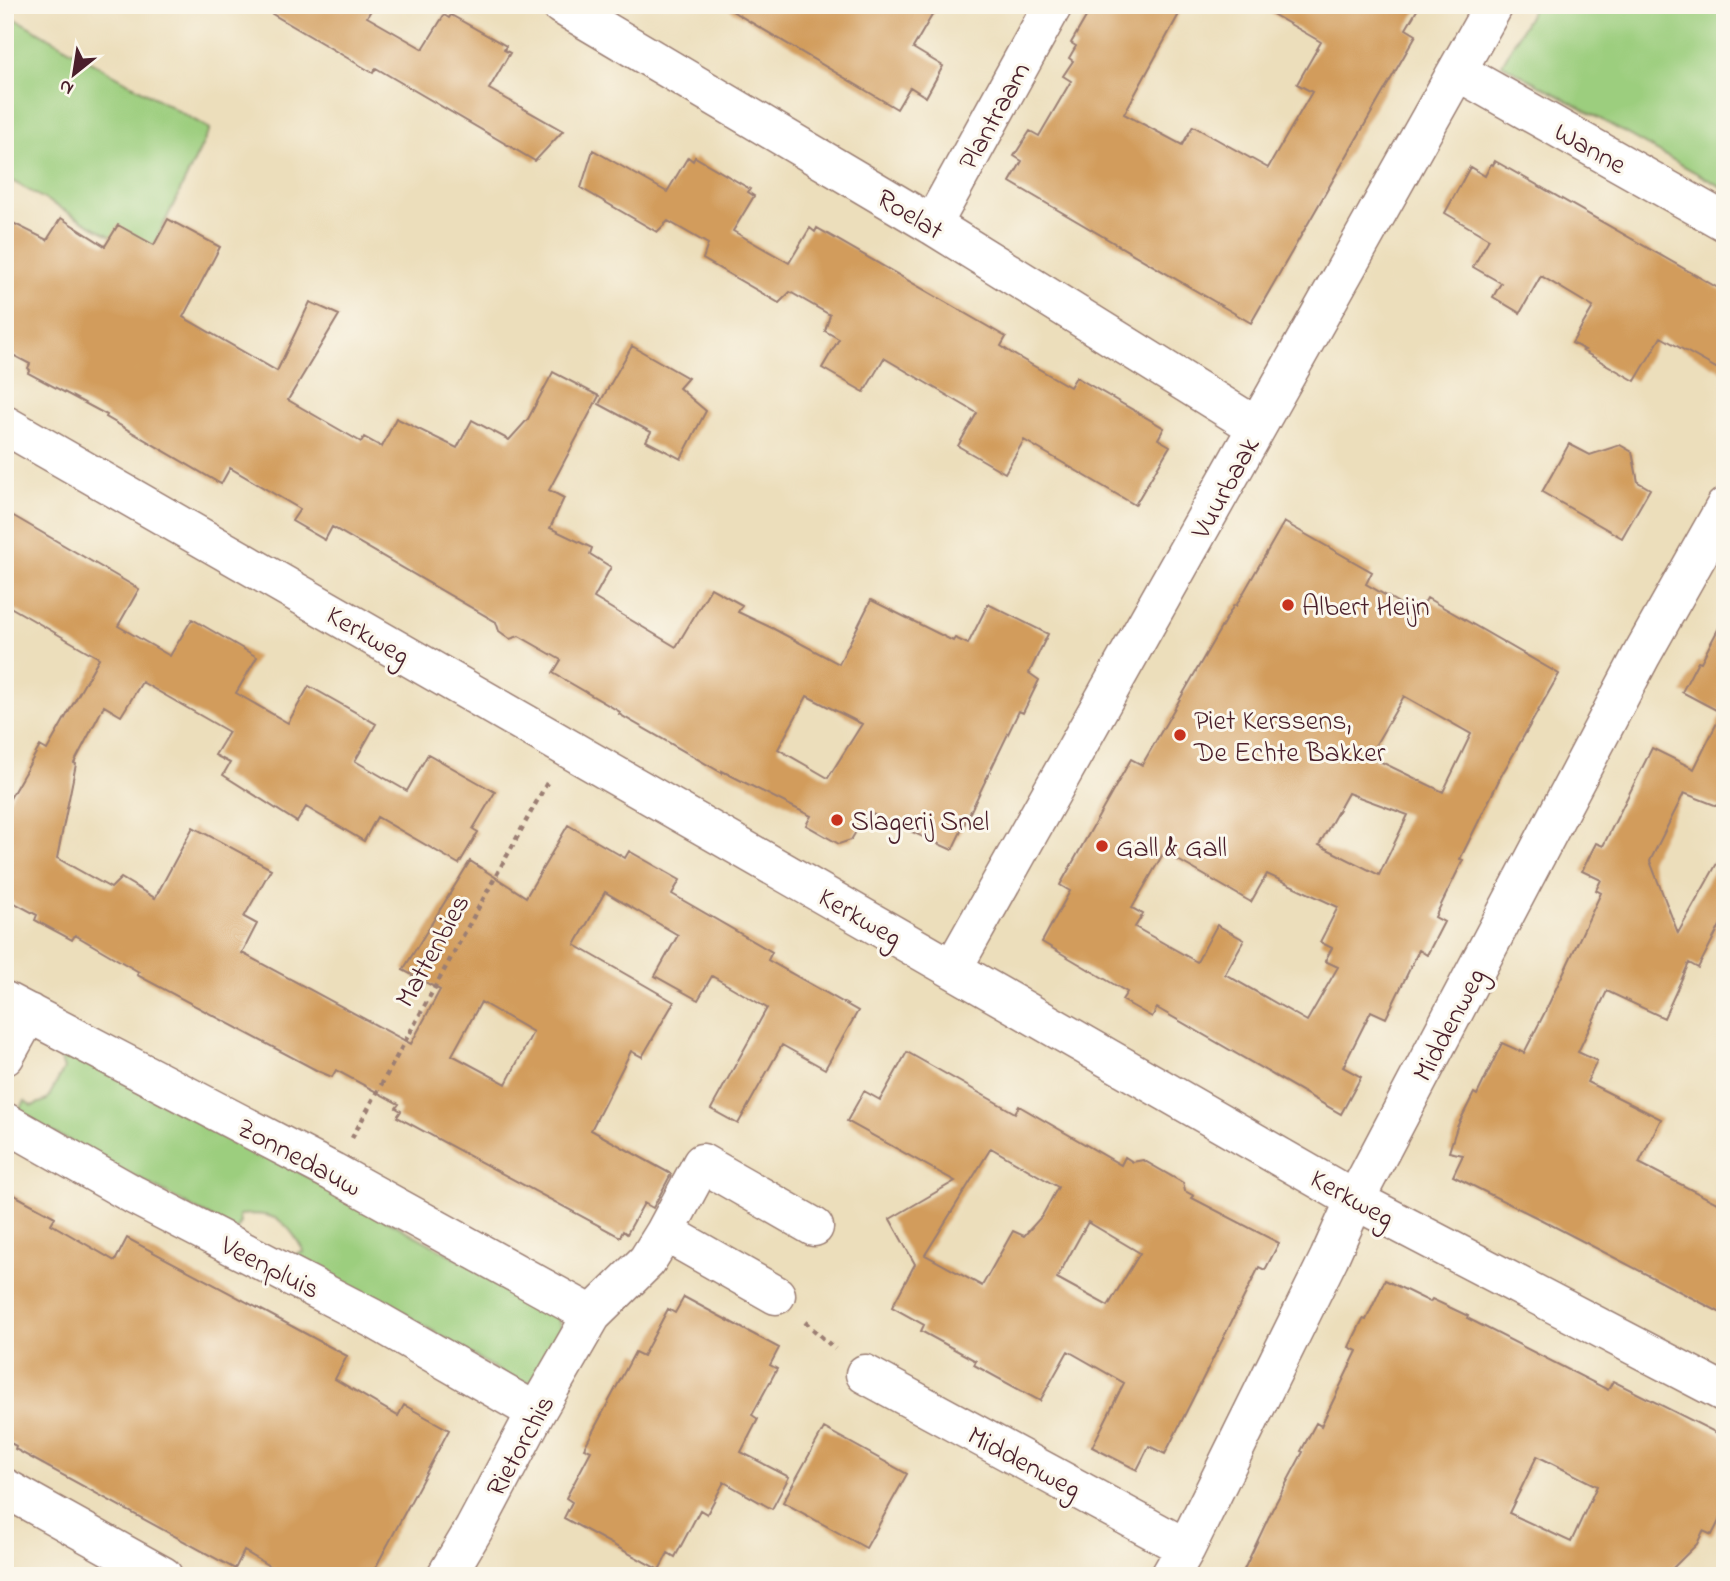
<svg xmlns="http://www.w3.org/2000/svg" width="1730" height="1581" font-family="'Indie Flower',sans-serif">
	<style>
		.green { fill: #9cce7e; stroke: #737654; stroke-width: 2 }
		.building { fill: #d29c5c; fill-rule: evenodd }
		.lines { fill: none; stroke-linecap: round; stroke-linejoin: round }
		.minor-casing { stroke: #9b7e73; stroke-width: 41 }
		.path { stroke: #9b7e73; stroke-width: 4.5; stroke-dasharray: 5 5; stroke-linecap: butt }
		.minor { stroke: #fff; stroke-width: 38 }
		.poi-dot { fill: #c8321e; stroke: #fbf7ec; stroke-width: 2.5 }
		.labels { text-anchor: middle; stroke-width: 6; stroke-linejoin: round; paint-order: stroke }
		.street-label { font-size: 28px; fill: #4a1f2b; stroke: #fbf7ec }
		.poi-label { font-size: 28px; fill: #4a1f2b; stroke: #fbf7ec; text-anchor: start }
	</style>
	<rect width="100%" height="100%" fill="#fbf7ec"/>
	<filter id="ink" filterUnits="userSpaceOnUse"><feTurbulence type="fractalNoise" baseFrequency=".0143" numOctaves="2"/><feDisplacementMap in="SourceGraphic" scale="14" xChannelSelector="R" yChannelSelector="G"/><feConvolveMatrix kernelMatrix="1 2 1 2 8 2 1 2 1" color-interpolation-filters="sRGB"/></filter>
	<filter id="wash" filterUnits="userSpaceOnUse"><feTurbulence type="fractalNoise" baseFrequency=".00686" numOctaves="4" result="noise"/><feDisplacementMap in="SourceGraphic" scale="28" xChannelSelector="R" yChannelSelector="G"/><feGaussianBlur stdDeviation="1.57" result="paint"/><feColorMatrix in="noise" values="0 0 0 0 0 0 0 0 0 0 0 0 0 0 0 0 0 1.4 0 .05"/><feComposite in="paint" operator="in"/></filter>
	<g filter="url(#wash)">
		<rect width="100%" height="100%" fill="#ecdebb"/>
		<!-- green -->
		<path class="green" d="M1535,5H1725V189L1502,64Z
			M5,13L210,129L148,257L5,177Z
			M57,1040L555,1312L562,1329L535,1381L517,1382L385,1302L379,1309L291,1261L296,1254L304,1252C287,1220 275,1211 239,1215L240,1224L236,1231L17,1113L25,1101L32,1106L47,1100L64,1069L59,1054L51,1051Z"/>
		<g id="blocks">
			<!-- building -->
			<path class="building" d="M257,5H374L367,17L423,49L444,15L449,18L451,15L506,46L504,50L510,53L489,89L563,131L535,161L376,68L373,73Z
				M722,5H938L913,48L943,66L926,97L910,87L897,109Z
				M1093,5H1184L1124,114L1182,145L1193,126L1268,168L1312,92L1297,84L1321,42L1257,5H1420L1406,29L1416,35L1251,323L1010,182L1022,161L1014,156L1030,131L1039,136L1071,81L1063,76L1073,61L1069,58L1076,46L1071,43Z
				M593,150L667,192L688,157L693,161L695,157L750,189L748,192L754,196L733,231L789,263L810,228L815,232L817,228L1006,337L1001,346L1013,354L1070,387L1076,377L1164,428L1158,439L1170,446L1135,505L1024,440L1005,473L958,446L977,413L884,358L864,392L822,368L839,339L825,331L830,315L790,292L779,303L703,259L708,244L668,221L657,232L581,188Z
				M1495,161L1725,292V373L1661,337L1635,381L1583,351L1585,350L1572,343L1593,307L1541,276L1520,313L1493,297L1501,283L1473,267L1489,239L1445,213L1470,167L1485,176L1491,164L1493,165Z
				M61,218L105,246L118,225L154,245L168,219L220,247L183,317L277,371L310,302L339,315L288,400L361,442L364,437L382,447L396,418L457,448L472,420L509,440L528,419L553,372L599,396L549,490L564,498L550,528L592,548L590,554L611,567L594,598L676,647L711,588L742,605L738,612L772,628L839,664L871,600L953,641L955,638L968,644L988,604L1048,634L1029,673L1039,680L1023,713L1019,711L952,850L868,812L851,840L839,844L806,825L811,816L722,771V773L619,714L620,712L553,673L561,660L519,636L510,639L499,631L496,622L332,527L325,540L292,521L300,509L230,468L221,484L106,417L107,415L28,373L30,370L28,368L30,364L5,351V219L47,240ZM807,696L862,724L828,778L778,749Z
				M632,346L688,378L679,388L706,411L681,459L646,441L651,432L599,404Z
				M1569,444L1590,455L1620,445L1632,452L1638,482L1650,489L1622,538L1542,492Z
				M5,511L139,589L118,626L170,656L192,619L257,657L236,693L288,723L309,686L376,724L355,761L407,791L428,754L495,792L473,829L478,832L459,864L377,817L364,841L306,807L297,822L223,775L230,763L215,755L229,732L142,682L121,716L104,706L74,763L76,764L57,858L111,888L121,878L155,898L193,827L271,869L244,917L257,924L242,953L411,1044L440,990L403,970L470,861L526,897L568,825L625,858L629,851L680,880L672,894L772,952L768,960L858,1011L825,1069L782,1045L738,1124L711,1109L767,1008L712,976L698,1000L655,976L678,935L605,892L575,945L674,1002L642,1057L631,1051L591,1130L671,1174L653,1208L644,1203L627,1234L623,1231L620,1237L397,1117L401,1111L396,1108L399,1104L336,1070L332,1077L318,1071L137,975L139,972L75,935L72,940L35,920L37,915L5,898V807L40,746L47,750L99,658L5,604ZM481,1002L533,1032L506,1084L452,1055Z
				M1284,522L1372,572L1366,584L1418,614L1427,598L1559,674L1501,776L1460,859L1463,860L1435,917L1444,922L1427,955L1419,950L1386,1018L1371,1011L1343,1067L1361,1077L1341,1114L1157,1008L1152,1017L1122,1000L1127,992L1042,942L1070,891L1060,885L1131,759L1142,765L1234,605L1236,606ZM1404,696L1471,734L1443,792L1369,756ZM1348,793L1408,815L1379,875L1319,845ZM1164,852L1251,902L1267,874L1338,907L1320,942L1332,948L1325,961L1338,967L1307,1021L1225,974L1244,940L1217,925L1197,962L1135,927L1143,914L1132,908Z
				M1725,616V809L1684,793L1650,861L1678,933L1725,849V916L1698,968L1689,963L1664,1018L1607,991L1578,1052L1597,1061L1587,1082L1661,1119L1639,1163L1725,1207V1315L1540,1219L1453,1176L1463,1155L1449,1152L1457,1127L1474,1093L1477,1095L1502,1043L1524,1053L1545,1012L1601,893L1596,890L1601,880L1582,871L1596,843L1603,846L1652,748L1694,769L1722,713L1682,692L1698,661L1701,662Z
				M907,1052L1015,1113L1019,1106L1121,1165L1125,1157L1133,1162L1143,1160L1183,1183L1185,1191L1194,1196L1192,1198L1279,1243L1265,1270L1259,1267L1165,1454L1149,1446L1137,1470L1092,1447L1124,1383L1068,1351L1040,1401L974,1365L976,1361L921,1331L924,1325L892,1307L915,1264L890,1219L955,1181L847,1121L864,1091L880,1100ZM991,1148L1058,1187L1042,1216L1024,1236L1013,1231L982,1286L925,1255ZM1088,1222L1140,1253L1108,1306L1057,1278Z
				M5,1190L55,1217L51,1224L115,1261L127,1238L284,1322L347,1356L335,1379L398,1416L404,1405L449,1430L371,1576H286L244,1551L235,1569L15,1449L16,1446L5,1440Z
				M1385,1280L1430,1302L1432,1299L1468,1316L1467,1318L1608,1390L1613,1381L1725,1437V1509L1712,1535L1703,1531L1697,1544L1665,1576H1241L1272,1510L1303,1452L1301,1451L1316,1423L1321,1426L1357,1351L1349,1347L1363,1319L1366,1320ZM1537,1456L1597,1486L1571,1542L1509,1513Z
				M684,1297L779,1348L770,1365L777,1369L752,1415L758,1419L741,1452L789,1477L772,1509L724,1482L707,1514L700,1510L675,1557L668,1553L659,1570L564,1518L572,1502L566,1498L591,1451L584,1448L635,1352L643,1356L668,1309L675,1313Z
				M824,1428L907,1474L866,1548L783,1502Z"/>
		</g>
	</g>
	<g filter="url(#ink)">
		<use href="#blocks" fill-opacity="0" stroke="#9b7e73" stroke-width="2"/>
		<g class="lines">
			<defs>
				<path id="minor" d="M561,5L932,225L1257,427
					M1457,71L1725,222
					M932,225L1053,5
					M5,425L1355,1200L1725,1393
					M953,968L1494,5
					M5,1001L333,1172L592,1315
					M5,1056L29,1013
					M5,1122L134,1195L372,1318L536,1412
					M665,1232L702,1163L814,1227
					M865,1374L1186,1548
					M5,1488L163,1576
					M446,1576L474,1529L536,1412L592,1315L647,1261L665,1232L776,1295
					M1170,1576L1186,1548L1329,1258L1355,1200L1641,656L1725,507"/>
			</defs>
			<!-- minor casing -->
			<use href="#minor" class="minor-casing"/>
			<!-- path -->
			<path class="path" d="M352,1138L548,781
				M805,1322L835,1349
				M1712,1576L1725,1563"/>
			<!-- minor -->
			<use href="#minor" class="minor"/>
		</g>
	</g>
	<!-- markers -->
	<g class="poi-dot">
		<circle cx="1288" cy="605" r="7"/>
		<circle cx="1180" cy="735" r="7"/>
		<circle cx="837" cy="820" r="7"/>
		<circle cx="1102" cy="846" r="7"/>
	</g>
	<g class="labels">
		<!-- street labels -->
		<g class="street-label">
			<text transform="translate(993 115) rotate(-61)" y="10">Plantraam</text>
			<text transform="translate(1591 147) rotate(29)" y="10">Wanne</text>
			<text transform="translate(911 213) rotate(31)" y="10">Roelat</text>
			<text transform="translate(1224 487) rotate(-61)" y="10">Vuurbaak</text>
			<text transform="translate(369 634) rotate(30)" y="10">Kerkweg</text>
			<text transform="translate(861 916) rotate(30)" y="10">Kerkweg</text>
			<text transform="translate(431 950) rotate(-61)" y="10">Mattenbies</text>
			<text transform="translate(1448 1024) rotate(-62)" y="10">Middenweg</text>
			<text transform="translate(300 1156) rotate(28)" y="10">Zonnedauw</text>
			<text transform="translate(1353 1197) rotate(29)" y="10">Kerkweg</text>
			<text transform="translate(271 1266) rotate(27)" y="10">Veenpluis</text>
			<text transform="translate(519 1445) rotate(-61)" y="10">Rietorchis</text>
			<text transform="translate(1025 1461) rotate(28)" y="10">Middenweg</text>
		</g>
		<!-- poi labels -->
		<g class="poi-label">
			<text x="1302" y="615">Albert Heijn</text>
			<text x="1194" y="729">Piet Kerssens,<tspan x="1194" dy="32">De Echte Bakker</tspan></text>
			<text x="851" y="830">Slagerij Snel</text>
			<text x="1116" y="856">Gall &amp; Gall</text>
		</g>
	</g>
	<!-- margin -->
	<rect width="1730" height="1581" fill="none" stroke="#fbf7ec" stroke-width="28"/>
	<!-- north arrow -->
	<g transform="translate(74 74) rotate(210)" stroke="#fbf7ec" stroke-width="5" paint-order="stroke">
	<path d="M0-5L12 26L0 18L-12 26Z" fill="#4a1f2b"/>
	<text y="-10" font-size="19" font-weight="bold" text-anchor="middle" fill="#4a1f2b">N</text>
	</g>
</svg>
